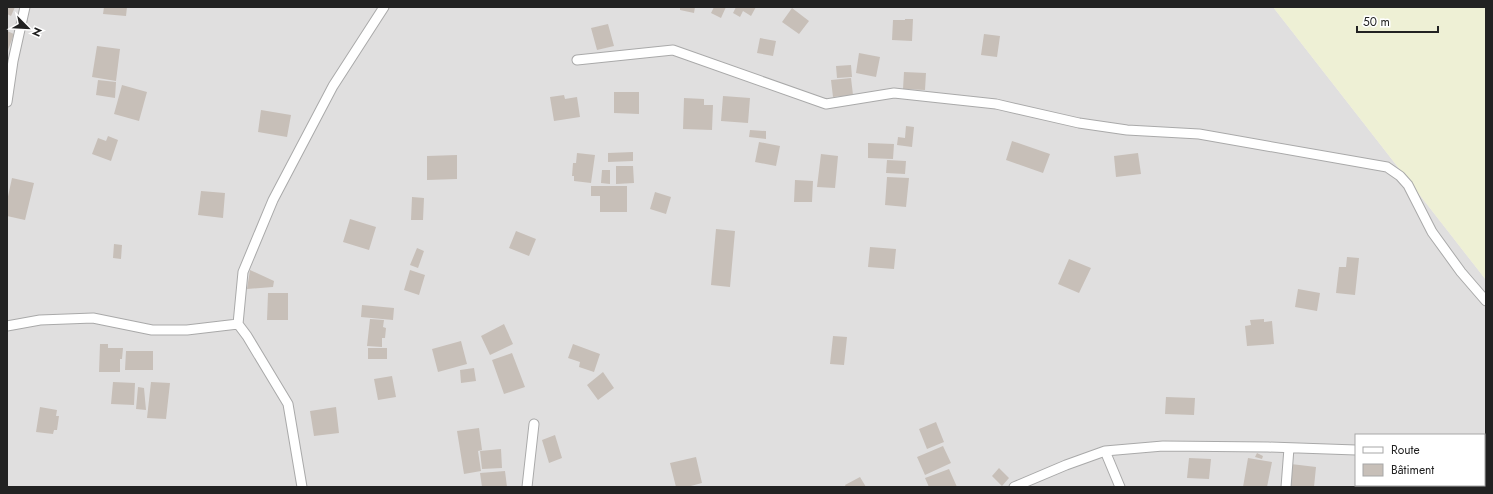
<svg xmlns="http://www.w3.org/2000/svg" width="1493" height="494" font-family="Jost,sans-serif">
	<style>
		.residential { fill: #e0dfdf; fill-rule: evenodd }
		.farmland { fill: #eef0d5 }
		.building { fill: #c7bfb8 }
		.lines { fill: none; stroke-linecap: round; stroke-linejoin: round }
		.street-casing { stroke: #a9a9a9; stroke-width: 11 }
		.street { stroke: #fff; stroke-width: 9 }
	</style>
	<rect width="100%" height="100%" fill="#f2efe9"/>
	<!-- residential -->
	<path class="residential" d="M7,7H1273L1486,280V487H7ZM1356,435H1484V485H1356Z"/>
	<!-- farmland -->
	<path class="farmland" d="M1273,7H1486V280Z"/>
	<!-- building -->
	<path class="building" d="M7,7H15L11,16L7,14Z
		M104,7H127L126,16L103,14Z
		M680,7H695L694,13L680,10Z
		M714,7H726L721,18L711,13Z
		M736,7H756L751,16L743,11L740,17L733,13Z
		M792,8L809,21L799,34L782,22Z
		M905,19H913L912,41L892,40L893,20H905Z
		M608,24L614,46L597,50L591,28Z
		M7,31L14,34L7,53Z
		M984,34L1000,36L997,57L981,55Z
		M760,38L776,41L773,56L757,53Z
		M97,46L120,49L116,81L92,77Z
		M859,53L880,57L876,77L856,73Z
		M851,65L852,77L837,78L836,66Z
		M904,72L926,73L925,90L903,89Z
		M851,78L853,95L833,97L831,80Z
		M98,80L116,82L115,98L96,95Z
		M122,85L147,92L139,121L114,114Z
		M614,92H639V114L614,113Z
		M564,95L565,99L577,97L580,117L554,121L550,97Z
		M723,96L750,98L748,123L721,121Z
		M684,98L704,99V105H713L712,130L683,129Z
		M261,110L291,115L287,137L258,132Z
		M906,126L914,127L912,147L897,145L898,137L905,138Z
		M750,130L766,131V139L749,137Z
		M108,136L118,140L111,161L92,154L98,138L106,141Z
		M1012,141L1050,154L1043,173L1006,160Z
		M759,142L780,146L776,166L755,162Z
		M868,143L894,144L893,159L868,158Z
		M633,152V161L608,162V153Z
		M577,153L595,155L591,183L574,181V176H572L573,163H576Z
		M1138,153L1141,174L1116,177L1114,156Z
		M821,154L838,156L835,188L817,187Z
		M457,155V179L427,180V156Z
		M887,160L906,161L905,174L886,173Z
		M616,166H633L634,183L616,184Z
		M602,170H610V184L601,183Z
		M887,177L909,178L906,207L885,205Z
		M12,178L34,183L25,220L7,216V201Z
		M795,180L813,181L812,202H794Z
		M591,186H627V212H600V196H591Z
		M201,191L225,193L223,218L198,215Z
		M655,192L671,197L666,214L650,209Z
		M412,197L424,198L423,220H411Z
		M350,219L376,227L369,250L343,242Z
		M716,229L735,231L730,287L711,285Z
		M516,231L536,239L529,256L509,248Z
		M114,244L122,245L121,259L113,258Z
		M870,247L896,249L894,269L868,267Z
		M417,248L424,251L418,268L410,265Z
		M1347,257L1359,258L1355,295L1336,293L1339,267H1346Z
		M1069,259L1091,268L1079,293L1058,284Z
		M250,270L274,281L273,287L247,289Z
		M410,270L425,275L419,295L404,290Z
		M1298,289L1320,293L1317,311L1295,307Z
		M268,293H288V320H267Z
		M362,305L394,308L393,320L361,317Z
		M370,319L384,320L383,327L386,328L385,338H382V347L367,346Z
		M1264,319V322L1272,321L1274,344L1247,346L1245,326L1251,325L1250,320Z
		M504,324L513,344L490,355L481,336Z
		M833,336L847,337L844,365L830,364Z
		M461,341L467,364L438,372L432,349Z
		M100,344H108V348H123L122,359H120V372H99Z
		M573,344L600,354L594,372L579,367L580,362L568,358Z
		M368,348H387V359H368Z
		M126,351H153V370H125Z
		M512,353L525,387L504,394L492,360Z
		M474,368L476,381L461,383L460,370Z
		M603,372L614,388L598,400L587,385Z
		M392,376L396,397L378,400L374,379Z
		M113,382L135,383L134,405L111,404Z
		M151,382L170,383L166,419L147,418Z
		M138,387L144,388L146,410L136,409Z
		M1166,397L1195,398L1194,415L1165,414Z
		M40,407L57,410L56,416H59L57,430H54L53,434L36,432Z
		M336,407L339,433L314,436L310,411Z
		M936,422L944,442L927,449L919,429Z
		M479,428L482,450L478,451L481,471L464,474L457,431Z
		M555,435L562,458L549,463L542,440Z
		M943,446L951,463L925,475L917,457Z
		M501,449L502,468L482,469L480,451Z
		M1257,453L1263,456L1262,459L1255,457Z
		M696,457L702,483L687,487H676L670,463Z
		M1189,458L1211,459L1209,479L1187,478Z
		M1248,458L1272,462L1267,487H1243Z
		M1291,464L1316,467L1314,487H1289Z
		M999,468L1009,478L1002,486L992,476Z
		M949,469L957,487H929L925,478Z
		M505,471L507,487H482L480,473Z
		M860,477L866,487H846L845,485Z"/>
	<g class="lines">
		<defs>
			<path id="street" d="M577,60L673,50L826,104L894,93L996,104L1079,123L1127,130L1199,134L1387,167L1400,176L1408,185L1432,232L1461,272L1486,301
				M7,102L13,61L25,7
				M7,326L40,320L93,318L152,330H187L238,324
				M1484,442H1486
				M1105,451L1120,487
				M302,487L288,404L247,336L238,324L243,272L273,200L333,86L384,7
				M527,487L534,424
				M1014,487L1066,465L1105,451L1163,446L1268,447L1356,450
				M1286,487L1289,448"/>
		</defs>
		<!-- street casing -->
		<use href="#street" class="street-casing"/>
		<!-- street -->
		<use href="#street" class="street"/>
	</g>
	<!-- border -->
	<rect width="1493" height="494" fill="none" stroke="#222222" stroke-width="16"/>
	<!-- legend -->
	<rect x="1355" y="434" width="130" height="52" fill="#ffffff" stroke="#a7a7a7"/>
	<rect x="1363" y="447" width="20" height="6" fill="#ffffff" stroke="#a7a7a7"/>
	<text x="1391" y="454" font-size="12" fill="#222222">Route</text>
	<rect x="1363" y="464" width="20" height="12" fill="#c7bfb8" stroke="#a7a7a7"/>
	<text x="1391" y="474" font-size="12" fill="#222222">Bâtiment</text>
	<!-- north arrow -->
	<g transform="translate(28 28) rotate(114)" stroke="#ffffff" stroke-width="3" paint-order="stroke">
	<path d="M0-3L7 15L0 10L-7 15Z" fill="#222222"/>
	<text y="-6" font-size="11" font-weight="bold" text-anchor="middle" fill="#222222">N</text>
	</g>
	<!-- scale -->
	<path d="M1357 26v6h81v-6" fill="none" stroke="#222222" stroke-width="2"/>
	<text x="1363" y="26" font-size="12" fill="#222222" stroke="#ffffff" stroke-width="3" paint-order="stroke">50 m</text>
</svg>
